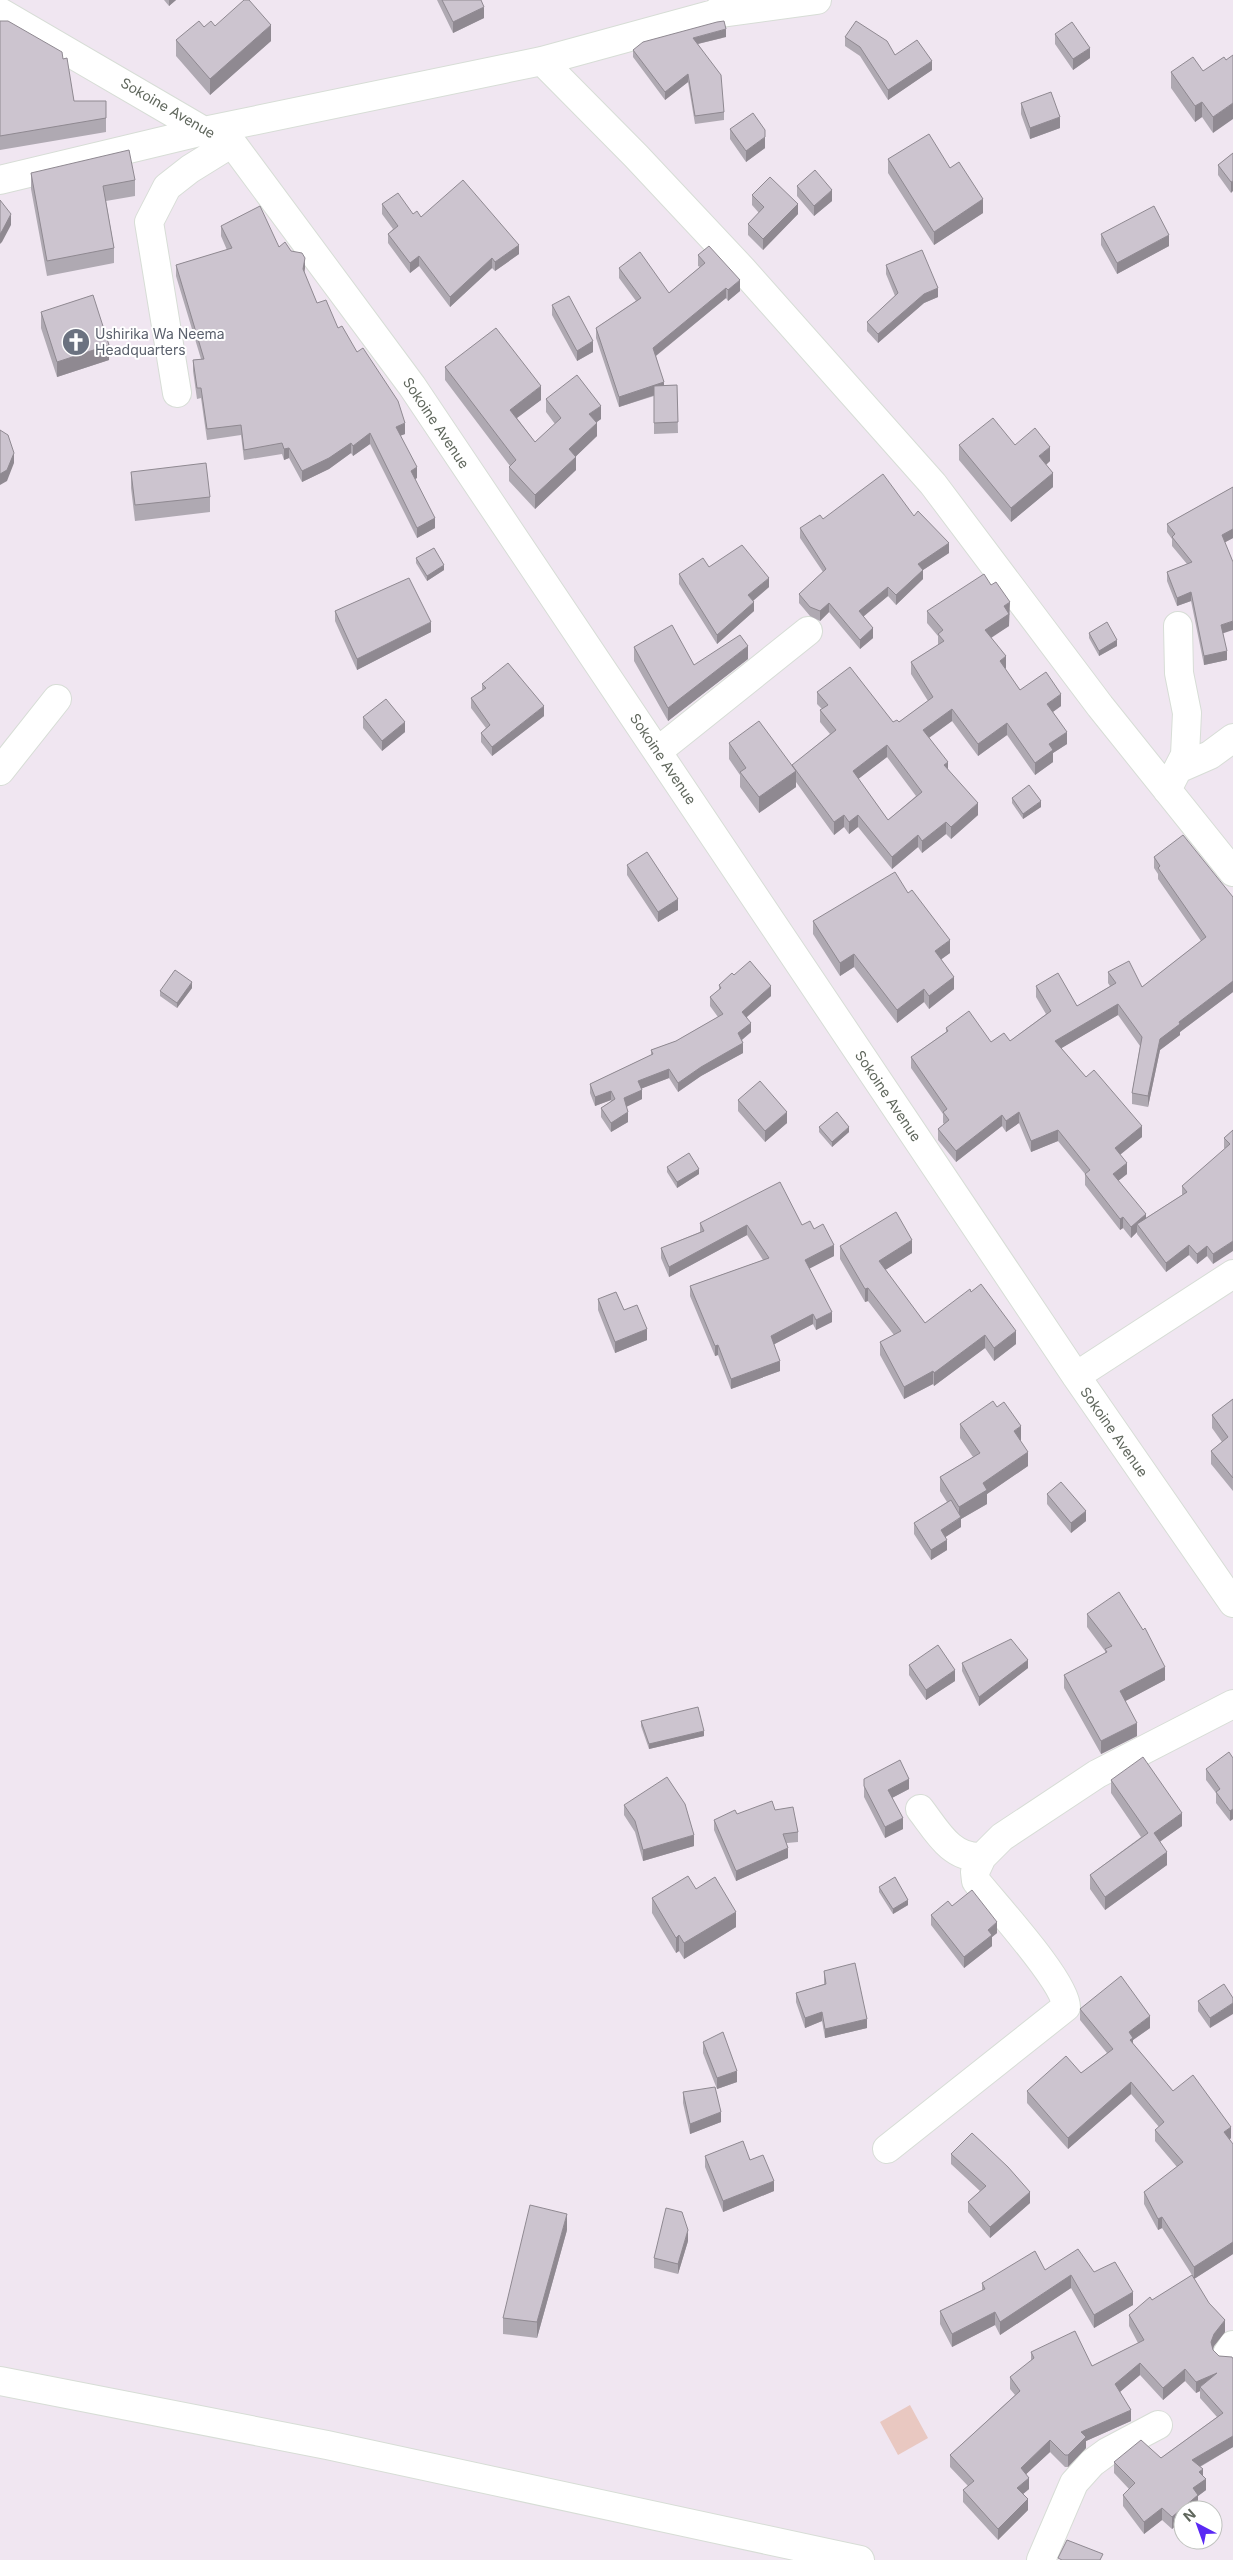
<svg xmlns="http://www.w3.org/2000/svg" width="1233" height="2560" font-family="Inter,sans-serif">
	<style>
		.green { fill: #e9c8c1 }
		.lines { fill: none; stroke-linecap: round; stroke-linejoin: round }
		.minor-casing { stroke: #d7ddd6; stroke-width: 30 }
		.minor { stroke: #fff; stroke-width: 28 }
		.wall { fill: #afa9b2; fill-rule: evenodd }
		.shaded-wall { fill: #8f8991 }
		.building { fill: #ccc4cf; stroke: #8f8991; fill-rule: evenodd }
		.labels { text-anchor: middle; stroke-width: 4; stroke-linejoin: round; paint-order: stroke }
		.street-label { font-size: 14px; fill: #60675d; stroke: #fff }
		.worship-label { font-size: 14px; fill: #5b616d; stroke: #fff; text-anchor: start }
	</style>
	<rect width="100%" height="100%" fill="#f0e6f1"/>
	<!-- green -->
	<path class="green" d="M910,2405L928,2438L898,2455L880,2422Z"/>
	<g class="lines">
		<defs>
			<path id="minor" d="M0,12L204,131L232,143L412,386L1076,1376L1233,1603
				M714,14L817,0
				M542,61L636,156L742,269L933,484L1100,706L1233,872
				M0,180L204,131L542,61L714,14L733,0
				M177,393L149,222L167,187L190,169L232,143
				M658,751L808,631
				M1178,769L1210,755L1233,738
				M0,771L57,699
				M1167,790L1185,755L1187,713L1179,673L1178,626
				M1076,1376L1233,1274
				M920,1809C937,1831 951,1859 982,1857
				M887,2149L1066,2007C1066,1982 995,1905 976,1881L975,1872L982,1857L1002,1837L1097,1774L1233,1704
				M1227,2354L1233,2345
				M0,2381L327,2445L860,2560
				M1041,2560L1074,2483L1092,2463L1107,2452L1158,2425"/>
		</defs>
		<!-- minor casing -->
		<use href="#minor" class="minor-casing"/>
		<!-- minor -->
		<use href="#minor" class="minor"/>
	</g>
	<!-- wall -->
	<path class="wall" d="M164,0H176L169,6Z
		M437,0H481L484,18L453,33Z
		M0,21L63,59L74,101H106V132L0,150Z
		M215,26L271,41L210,95L176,56V40L204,27Z
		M1055,34L1090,58L1073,70L1055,44Z
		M726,37L698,44L724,112V120L695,124L688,82L665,100L633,57V50Z
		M845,37L895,55L932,70L888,100L860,56L845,46Z
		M1226,60L1213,133L1202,117L1195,122L1171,88V72L1203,71Z
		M1021,103L1060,128L1030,139L1021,114Z
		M730,129L765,148L746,162L730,139Z
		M1233,153L1231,193L1218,175V165Z
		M888,159L950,168L983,213L934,245L888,173Z
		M31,173L135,180V196L106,201L114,248V263L47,276L31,189Z
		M797,186L832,201L814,216L797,196Z
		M752,195L798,214L763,250L748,235V224L759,213L752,205Z
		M382,204L421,217L519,254L495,271L492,268L450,307L419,266L410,273L388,243V234L393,229L382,214Z
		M221,226L291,251L305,268L304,273L317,303L357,352L405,434L400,436L417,478L415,479L435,528L417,538L370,444L353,456L351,453L329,469L302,482L289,458L284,460L282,454L244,460L241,435L207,440L201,398L197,399L193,371V360L201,359L176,276V265L227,250L221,236Z
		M1101,234L1169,246L1117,274L1101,245Z
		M698,255L740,291L728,301L726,298L656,356L664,385H677L678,433L654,434V396L619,407L596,338V328L636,301L619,278V268L669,293L700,267L698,266Z
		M886,265L938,297L924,303L878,343L867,331V322L895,296L886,274Z
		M552,305L593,352L577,361L552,315Z
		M41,312L109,360L57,377L41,328Z
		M445,367L541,400L517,418L535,442L555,424L546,412V399L601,419L596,422L597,436L576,456V470L535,509L509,481V467L510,466L445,380Z
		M959,445H1015L1050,461L1046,465L1053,487L1011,522L959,460Z
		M131,472L210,497V512L135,521L131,488Z
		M1233,487V538L1225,542L1223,633L1227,660L1204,665L1191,601L1177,606L1167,581V572L1187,564L1172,546V539L1167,532V524Z
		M914,516L949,553L923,570V579L896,605L888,596L863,617L873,638L860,649L829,612L820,621L810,616L799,603V594L823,572L800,538V528L823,519Z
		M416,558L444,570L427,581L416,563Z
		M709,567L769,587L753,601L754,611L717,644L679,584V574Z
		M335,611L431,632L357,670L335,621Z
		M927,611L1010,614L1009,615V626L991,637L1006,668L1005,669L1020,690L1061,706L1053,712L1067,744L1053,753V762L1035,775L1007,735L978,756L952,721L929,738L948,769L978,815L951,839L946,834L922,853L918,847L892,869L858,827L849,834L844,827L834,835L796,782V787L759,813L740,787V775L729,759V743L792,766L830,734L820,722V710L822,709L817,704V692L893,722H899L928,701L911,674V662L938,645V636L927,623ZM887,757L916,796L888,820L858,779Z
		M1089,633L1117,646L1099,656L1089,638Z
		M634,647L694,665L748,659L668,721L634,661Z
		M482,684L544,716L492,756L481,742V733L486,728L471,708V698L482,690Z
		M363,717L405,732L382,751L363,728Z
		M1012,798L1041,807L1023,819L1012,803Z
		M1154,857L1233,897V992L1180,1032V1035L1160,1050L1148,1107L1132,1104V1093L1140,1046L1118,1015L1061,1048L1086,1077L1142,1137L1120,1154L1127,1174L1118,1181L1146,1218L1182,1195V1186L1225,1149L1224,1148V1138L1233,1130L1213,1264L1207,1256L1197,1264L1189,1255L1166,1272L1137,1234V1232L1131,1238L1123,1228L1120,1230L1085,1185V1174L1058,1141L1031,1152L1019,1123L1006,1132L1002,1126L956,1162L938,1140V1129L944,1124L943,1123V1114L911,1068V1057L946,1032V1028L991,1042L1010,1041L1046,1014L1036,997V986L1077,1006L1110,986L1108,983V972L1142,987L1201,941L1158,879V874L1154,868Z
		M627,865L678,910L658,922L627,875Z
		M908,893L950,953L941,959L954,989L929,1009L924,1002L897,1023L854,967L840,976L813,934V921Z
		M734,975L771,996L747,1017L751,1032L742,1040L743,1053L701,1076L678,1092L669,1078L642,1088V1099L626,1107L628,1122L611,1132L601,1117V1108L611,1101V1100L595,1106L590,1093V1084L651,1055V1050L676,1041L718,1017L710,1006V997L719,990V985Z
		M192,988L177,1008L160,996V991Z
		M738,1100L787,1123L765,1142L738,1111Z
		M819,1127L849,1132L832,1147L819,1132Z
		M667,1167L699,1174L677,1188L667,1172Z
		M700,1223L802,1225L814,1229L834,1256L809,1268L832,1322L816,1330L813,1324L774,1344L780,1371L731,1389L718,1355L715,1356L690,1296V1286L763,1260L747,1235L669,1277L661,1258V1248L700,1232Z
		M840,1246L912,1253L885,1270L925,1323L971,1292L1016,1344L994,1361L985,1348L934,1386L933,1384L904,1399L880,1355V1342L894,1335L868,1301L865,1302L840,1259Z
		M598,1299L624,1310L647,1340L615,1353L598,1310Z
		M1233,1399V1491L1211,1464V1451L1222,1442L1212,1428V1415Z
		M960,1424L1021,1440H1020L1028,1466L987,1494V1504L961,1519V1527L945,1537L947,1550L931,1560L914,1534V1523L947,1502L940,1491V1477L973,1457L960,1438Z
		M1047,1494L1086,1521L1071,1533L1047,1504Z
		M1087,1614L1165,1680L1125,1701L1137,1736L1101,1754L1064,1688V1675L1105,1653V1651L1087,1627Z
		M962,1663L1028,1668L979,1706L962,1671Z
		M909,1665L955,1681L926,1700L909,1675Z
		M641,1721L704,1736L649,1749L641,1726Z
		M1233,1758V1819L1230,1821L1216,1803V1793L1206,1780V1769Z
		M864,1779L909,1789L892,1798L903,1829L885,1838L864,1797Z
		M1111,1780L1182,1826L1160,1841L1167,1865L1105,1910L1090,1889V1875L1141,1837L1111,1793Z
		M624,1805L694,1846L643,1861L635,1832L624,1815Z
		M775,1810L798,1832V1842L787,1843L788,1858L736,1881L714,1830V1820L737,1814Z
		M879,1887L908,1905L893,1914L879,1892Z
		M696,1889L736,1927L684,1959L679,1951L676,1953L652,1913V1898Z
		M952,1906L997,1933L992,1937V1946L964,1968L931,1925V1915Z
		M824,1971L867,2028L825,2038L822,2021L805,2028L796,2002V1993L824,1984Z
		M1224,1984L1210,2028L1198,2011V2001Z
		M1080,2009L1150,2028L1133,2040V2044L1173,2091L1231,2138L1230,2139L1233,2254L1194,2279L1225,2332L1214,2346L1213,2350L1219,2356L1233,2359V2447L1200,2467L1206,2490L1198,2496V2507L1183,2510V2519L1172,2529L1162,2520L1144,2534L1123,2506V2495L1129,2489L1114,2473V2462L1161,2458L1217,2417L1200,2398V2391L1196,2393L1185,2381L1163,2400L1140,2375L1120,2392L1131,2421L1086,2441V2448L1068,2467H1065L1050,2452L1026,2474L1029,2489L1023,2494L1028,2510L998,2540L963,2502V2490L968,2486L950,2467V2455L1015,2395L1010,2389V2377L1031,2361V2352L1092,2366L1138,2343L1129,2326V2315L1192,2275L1162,2228L1158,2230L1144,2204V2192L1177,2167L1155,2141V2130L1159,2127L1131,2094L1068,2149L1027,2103V2091L1081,2073L1107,2053L1080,2020Z
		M703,2042L737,2082L717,2089L703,2053Z
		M683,2092L721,2122L690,2134L683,2103Z
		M951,2154L1030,2203L990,2238L968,2212V2202L980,2191L951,2164Z
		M705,2156L750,2160L774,2191L723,2212L705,2167Z
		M567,2230L537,2338L503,2334V2318Z
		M688,2241L678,2274L654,2268V2258Z
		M1045,2270L1094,2272L1133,2305L1094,2328L1071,2288L1000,2335L995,2325L952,2347L940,2324V2311L982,2290V2283Z"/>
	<!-- shaded-wall -->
	<path class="shaded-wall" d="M169,0H176L169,6Z
		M484,7V18L453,33V22Z
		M271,25V41L210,95V79Z
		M726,29V37L693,45V38Z
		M1090,48V58L1073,70V59Z
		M932,61V70L888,100V90Z
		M688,74V82L665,100V92Z
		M1202,102V117L1195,122V106Z
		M1233,103V119L1213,133V117Z
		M1060,117V128L1030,139V128Z
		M765,137V148L746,162V151Z
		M1233,181V191L1231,193V182Z
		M832,190V201L814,216V206Z
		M983,199V213L934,245V232Z
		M798,204V214L763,250V239Z
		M11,214V225L2,242L0,244V234Z
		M1169,235V246L1117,274V263Z
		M519,245V254L495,271V262Z
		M419,256V266L410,273V263Z
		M305,258V268L303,279V269Z
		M492,258V268L450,307V297Z
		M740,280V291L728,301V290Z
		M726,288V298L653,358V348Z
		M938,288V297L924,303L878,343V334L924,294Z
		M593,341V352L577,361V351Z
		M109,345V360L57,377V362Z
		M664,382V392L619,407V397Z
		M541,386V400L510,423V410Z
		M601,406V419L589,428V414Z
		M405,423V434L396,437V427Z
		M597,423V436L569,463V449Z
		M370,433V444L353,456V446Z
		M351,443V453L329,469L302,482V471Z
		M1050,447V461L1039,471V456Z
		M289,448V458L284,460V449Z
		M14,453V463L7,481L0,485V474Z
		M576,457V470L535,509V495Z
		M417,467V478L411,481V471Z
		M1053,473V487L1011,522V508Z
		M435,518V528L417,538V528Z
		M1233,529V538L1222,544V535Z
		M949,543V553L923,570V579L896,605V595L918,564Z
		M444,565V570L427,581V576Z
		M769,578V587L748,605V595Z
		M888,587V596L859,620V611Z
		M1191,592V601L1177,606V598Z
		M754,602V611L717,644V635Z
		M1010,602L1009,626L985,642V630L1004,606Z
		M829,603V612L820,621V611Z
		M1233,621V630L1221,634V625Z
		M431,622V632L357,670V659Z
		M873,628V638L860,649V640Z
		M1117,640V646L1099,656V651Z
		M748,646V659L668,721V708Z
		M1227,651V660L1204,665V656Z
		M1006,656V668L1000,673V661Z
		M1061,694V706L1047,716V704Z
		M544,706V716L492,756V747Z
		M952,709V721L923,742V730Z
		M405,722V732L382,751V741Z
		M1007,723V735L978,756V744Z
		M1067,732V744L1053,753V762L1035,775V763L1049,744Z
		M887,745V757L853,783V771Z
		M948,762V774L944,765Z
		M796,771V787L759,813V797Z
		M1041,801V807L1023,819V814Z
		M978,803V815L951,839V827Z
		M844,815V827L834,835V822Z
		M858,815V827L849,834V822Z
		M946,822V834L922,853V841Z
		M918,835V847L892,869V857Z
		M678,899V910L658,922V912Z
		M950,940V953L935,964V951Z
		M854,954V967L840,976V963Z
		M954,977V989L929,1009V996Z
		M1233,981V992L1180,1032V1035L1160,1050L1148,1107V1096L1160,1039L1179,1022Z
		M192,982V988L177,1008V1003Z
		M771,986V996L742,1021V1012Z
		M924,989V1002L897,1023V1010Z
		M1118,1004V1015L1055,1052V1041Z
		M751,1023V1032L738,1043V1033Z
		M743,1043V1053L701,1076L678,1092V1083L701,1067Z
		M669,1069V1078L638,1090V1081Z
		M642,1090V1099L624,1108V1098Z
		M611,1091V1100L595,1106V1097Z
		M628,1112V1122L611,1132V1123Z
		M787,1112V1123L765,1142V1131Z
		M1019,1112V1123L1006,1132V1121Z
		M1002,1115V1126L956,1162V1151Z
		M1142,1126V1137L1115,1159V1148Z
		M849,1127V1132L832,1147V1142Z
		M1058,1130V1141L1031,1152V1141Z
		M1127,1163V1174L1113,1185V1174Z
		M699,1169V1174L677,1188V1182Z
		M1146,1214V1225L1137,1224V1232L1131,1238V1227Z
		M1123,1217V1228L1120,1230V1219Z
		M747,1225V1235L669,1277V1267Z
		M912,1240V1253L879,1274V1261Z
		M1233,1241V1251L1213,1264V1254Z
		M834,1245V1256L805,1271V1260Z
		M1189,1245V1255L1166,1272V1263Z
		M1207,1246V1256L1197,1264V1254Z
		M868,1288V1301L865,1302V1289Z
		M832,1312V1322L816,1330V1320Z
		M813,1314V1324L771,1346V1336Z
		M647,1329V1340L615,1353V1342Z
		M1016,1331V1344L994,1361V1348Z
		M985,1335V1348L934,1386V1373Z
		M718,1345V1355L715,1356V1346Z
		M780,1361V1371L731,1389V1379Z
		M933,1371V1384L904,1399V1387Z
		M1021,1426V1440L1014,1445V1431Z
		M1028,1452V1466L987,1494V1504L961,1519V1527L941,1540V1530L959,1519V1507L983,1483Z
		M1086,1511V1521L1071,1533V1523Z
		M947,1540V1550L931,1560V1550Z
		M1028,1660V1668L979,1706V1697Z
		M1165,1667V1680L1120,1704V1691Z
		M955,1670V1681L926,1700V1690Z
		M1137,1723V1736L1101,1754V1741Z
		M704,1731V1736L649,1749V1744Z
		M909,1779V1789L888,1800V1790Z
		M1233,1809V1819L1230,1821V1811Z
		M1182,1813V1826L1154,1846V1833Z
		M903,1818V1829L885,1838V1827Z
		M694,1835V1846L643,1861V1850Z
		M788,1848V1858L736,1881V1871Z
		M1167,1852V1865L1105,1910V1897Z
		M908,1900V1905L893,1914V1909Z
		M736,1912V1927L684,1959V1943Z
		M997,1922V1933L992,1937V1946L964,1968V1957L988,1930Z
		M679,1935V1951L676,1953V1938Z
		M1233,2003V2014L1210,2028V2018Z
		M822,2012V2021L805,2028V2018Z
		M1150,2016V2028L1133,2040V2050L1130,2052L1129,2032Z
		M867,2019V2028L825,2038V2029Z
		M737,2071V2082L717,2089V2078Z
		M1131,2082V2094L1068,2149V2138Z
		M721,2112V2122L690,2134V2124Z
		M1231,2127V2138L1224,2144V2132Z
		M774,2181V2191L723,2212V2201Z
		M1030,2192V2203L990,2238V2227Z
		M567,2214V2230L537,2338V2322Z
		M1162,2217V2228L1158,2230V2219Z
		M688,2230V2241L678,2274V2264Z
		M1233,2242V2254L1194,2279V2267Z
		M1071,2275V2288L1000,2335V2322Z
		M1133,2292V2305L1094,2328V2315Z
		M995,2312V2325L952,2347V2334Z
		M1225,2320V2332L1214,2346L1211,2353V2342L1214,2334Z
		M1140,2363V2375L1115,2396V2384Z
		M1185,2369V2381L1163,2400V2388Z
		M1217,2373L1200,2387V2391L1196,2393V2382Z
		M1131,2410V2421L1086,2441V2448L1068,2467V2455L1081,2432Z
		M1233,2436V2447L1192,2471V2460Z
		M1050,2440V2452L1021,2479V2468Z
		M1203,2469V2480L1206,2479V2490L1198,2496V2507L1194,2510H1183V2519L1172,2529V2517L1193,2488L1199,2472Z
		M1029,2478V2489L1017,2499V2488Z
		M1028,2499V2510L998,2540V2529Z
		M1162,2508V2520L1144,2534V2522Z"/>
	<!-- building -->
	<path class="building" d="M244,0H249L271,25L210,79L176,40L199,21L204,27L211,21L215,26Z
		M442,0H481L484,7L453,22Z
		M0,21H8L62,52L63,59L67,58L74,101H106V118L0,136Z
		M724,21L726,29L693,38L721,75L724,112L695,116L688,74L665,92L633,50L643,42L717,22Z
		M856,21L887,41L895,55L917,40L932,61L888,90L860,47L845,37Z
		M1072,22L1090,48L1073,59L1055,34Z
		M1233,55V103L1213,117L1202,102L1195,106L1171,72L1193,57L1203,71L1224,57L1226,60Z
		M1051,92L1060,117L1030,128L1021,103Z
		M753,113L765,130V137L746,151L730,129Z
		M929,134L950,168L959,162L983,199L934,232L888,159Z
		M129,150L135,180L103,186L114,248L47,261L31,173Z
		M1233,153V181L1231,182L1218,165Z
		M815,170L832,190L814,206L797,186Z
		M770,177L798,204L763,239L748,224L764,207L752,195Z
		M463,180L519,245L495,262L492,258L450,297L419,256L410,263L388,234L398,226L382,204L398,193L413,214L417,211L421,217Z
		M0,200L11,214L2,231L0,234Z
		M260,206L279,247L285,242L291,251L302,253L305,258L303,269L317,303L326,300L338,328L342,326L357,352L363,348L398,401L405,423L396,427L417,467L411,471L435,518L417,528L370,433L353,446L351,443L329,458L302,471L289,448L284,449L282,443L244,450L241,425L207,429L201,388H197L193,360L204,359L176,265L232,248L221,226Z
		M1154,206L1169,235L1117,263L1101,234Z
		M709,246L740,280L728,290L726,288L653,348L664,382L619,397L596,328L641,298L619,268L640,252L669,293L705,263L698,255Z
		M922,250L938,288L924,294L878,334L867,322L898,293L886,265Z
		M93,295L109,345L57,362L41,312Z
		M569,296L593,341L577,351L552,305Z
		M496,328L541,386L510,410L535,442L561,418L546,399L577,375L601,406L589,414L597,423L569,449L576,457L535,495L509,467L516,460L445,367Z
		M677,385L678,422L654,423V386Z
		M993,418L1015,445L1035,428L1050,447L1039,456L1053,473L1011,508L959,445Z
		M0,430L8,435L14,453L7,470L0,474Z
		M206,463L210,497L135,505L131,472Z
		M883,474L914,516L918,511L949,543L918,564L923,570L896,595L888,587L859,611L873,628L860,640L829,603L820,611L810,607L799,594L826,569L800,528L820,515L823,519Z
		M1233,487V529L1222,535L1233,562V621L1221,625L1227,651L1204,656L1191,592L1177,598L1167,572L1192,562L1172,537L1175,534L1167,524Z
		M742,545L769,578L748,595L754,602L717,635L679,574L703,558L709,567Z
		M434,548L444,565L427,576L416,558Z
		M984,574L991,585L996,582L1010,602L1004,606L1009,614L985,630L1006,656L1000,661L1020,690L1046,672L1061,694L1047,704L1067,732L1049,744L1053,750L1035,763L1007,723L978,744L952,709L923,730L948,762L944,765L978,803L951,827L946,822L922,841L918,835L892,857L858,815L849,822L844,815L834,822L792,765L836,730L820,710L828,705L817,692L850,667L893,722L897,720L899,722L933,697L911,662L944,641L938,634L943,630L927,611ZM887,745L922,792L888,820L853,771Z
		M409,578L431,622L357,659L335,611Z
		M1107,622L1117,640L1099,651L1089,633Z
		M672,625L694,665L740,635L748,646L668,708L634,647Z
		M508,663L544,706L492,747L481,733L490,725L471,698L486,688L482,684Z
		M386,699L405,722L382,741L363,717Z
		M759,721L796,771L759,797L740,772L746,768L729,743Z
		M1029,785L1041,801L1023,814L1012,798Z
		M1183,835L1233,897V981L1179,1022L1180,1024L1160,1039L1148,1096L1132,1093L1142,1037L1118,1004L1055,1041L1086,1077L1094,1070L1142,1126L1115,1148L1127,1163L1113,1174L1146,1214L1131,1227L1123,1217L1120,1219L1085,1174L1090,1170L1058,1130L1031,1141L1019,1112L1006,1121L1002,1115L956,1151L938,1129L949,1120L943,1112L947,1109L911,1057L948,1031L946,1028L969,1011L991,1042L1004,1033L1010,1041L1051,1011L1036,986L1058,973L1077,1006L1116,983L1108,972L1129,961L1142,987L1206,937L1158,868L1160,866L1154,857Z
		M647,852L678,899L658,912L627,865Z
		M895,872L908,893L912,890L950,940L935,951L954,977L929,996L924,989L897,1010L854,954L840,963L813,921Z
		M750,961L771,986L742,1012L751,1023L738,1033L743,1043L701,1067L678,1083L669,1069L638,1081L642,1090L624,1098L628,1112L611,1123L601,1108L615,1099L611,1091L595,1097L590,1084L653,1054L651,1050L676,1041L723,1014L710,997L721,988L719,985L732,973L734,975Z
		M175,970L192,982L177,1003L160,991Z
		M760,1081L787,1112L765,1131L738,1100Z
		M837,1112L849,1127L832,1142L819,1127Z
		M1233,1130V1241L1213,1254L1207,1246L1197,1254L1189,1245L1166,1263L1137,1224L1187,1192L1182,1186L1230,1144L1224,1138Z
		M689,1153L699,1169L677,1182L667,1167Z
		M780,1182L802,1225L810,1221L814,1229L823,1224L834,1245L805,1260L832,1312L816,1320L813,1314L771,1336L780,1361L731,1379L718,1345L715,1346L690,1286L769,1258L747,1225L669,1267L661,1248L704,1231L700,1223Z
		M896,1212L912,1240L879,1261L925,1323L970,1289L971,1292L981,1284L1016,1331L994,1348L985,1335L934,1373L933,1371L904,1387L880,1342L901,1331L868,1288L865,1289L840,1246Z
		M616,1292L624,1310L637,1305L647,1329L615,1342L598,1299Z
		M1233,1399V1478L1211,1451L1228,1437L1212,1415Z
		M993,1401L997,1407L1004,1402L1021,1426L1014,1431L1028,1452L983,1483L987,1490L959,1507L940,1477L980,1453L960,1424Z
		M1061,1482L1086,1511L1071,1523L1047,1494Z
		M951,1500L961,1517L941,1530L947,1540L931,1550L914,1523Z
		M1119,1592L1143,1630L1145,1628L1165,1667L1120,1691L1137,1723L1101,1741L1064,1675L1107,1652L1105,1649L1112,1646L1087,1614Z
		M1011,1639L1028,1660L979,1697L962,1663Z
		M938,1645L955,1670L926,1690L909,1665Z
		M698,1707L704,1731L649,1744L641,1721Z
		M1229,1752L1233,1758V1809L1230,1811L1216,1792L1220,1789L1206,1769Z
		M1143,1757L1182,1813L1154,1833L1167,1852L1105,1897L1090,1875L1148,1833L1111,1780Z
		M900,1760L909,1779L888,1790L903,1818L885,1827L864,1786V1779Z
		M667,1777L685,1804L694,1835L643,1850L635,1821L624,1805Z
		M772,1801L775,1810L793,1807L798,1832L783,1834L788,1848L736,1871L714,1820L735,1810L737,1814Z
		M688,1876L696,1889L715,1877L736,1912L684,1943L679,1935L676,1938L652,1898Z
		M895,1877L908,1900L893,1909L879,1887Z
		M972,1890L997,1922L988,1930L992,1935L964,1957L931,1915L948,1901L952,1906Z
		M855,1963L867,2019L825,2029L822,2012L805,2018L796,1993L826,1984L824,1971Z
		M1121,1976L1150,2016L1129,2032L1133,2038L1130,2040L1173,2091L1193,2075L1231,2127L1224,2132L1233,2144V2242L1194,2267L1162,2217L1158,2219L1144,2192L1183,2162L1155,2130L1164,2122L1131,2082L1068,2138L1027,2091L1066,2056L1081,2073L1113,2049L1080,2009Z
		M1224,1984L1233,1998V2003L1210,2018L1198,2001Z
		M723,2032L737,2071L717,2078L703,2042Z
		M715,2087L721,2112L690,2124L683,2092Z
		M972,2133L1008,2167L1030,2192L990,2227L968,2202L986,2186L951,2154Z
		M743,2141L750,2160L763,2155L774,2181L723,2201L705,2156Z
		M530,2205L567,2214L537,2322L503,2318Z
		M666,2208L682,2212L688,2230L678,2264L654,2258Z
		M1078,2249L1094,2272L1115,2262L1133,2292L1094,2315L1071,2275L1000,2322L995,2312L952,2334L940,2311L985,2289L982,2283L1035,2251L1045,2270Z
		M1192,2275L1209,2303L1225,2320L1214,2334L1211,2342L1213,2350L1219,2356L1232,2357L1233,2359V2436L1192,2460L1203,2469L1199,2472L1206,2479L1193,2488L1198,2495L1172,2517L1162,2508L1144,2522L1123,2495L1135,2483L1114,2462L1141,2440L1161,2458L1223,2413L1200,2387L1217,2373L1196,2382L1185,2369L1163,2388L1140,2363L1115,2384L1131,2410L1081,2432L1086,2437L1068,2455H1065L1050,2440L1021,2468L1029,2478L1017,2488L1028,2499L998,2529L963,2490L974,2481L950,2455L1020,2391L1010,2377L1034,2358L1031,2352L1075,2331L1092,2366L1144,2340L1129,2315L1150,2297L1152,2300Z
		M1067,2540L1103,2554L1100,2560H1062L1058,2558Z"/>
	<!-- icons -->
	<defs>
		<symbol id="church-disc" viewBox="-11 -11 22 22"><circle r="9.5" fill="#6b7280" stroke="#fff"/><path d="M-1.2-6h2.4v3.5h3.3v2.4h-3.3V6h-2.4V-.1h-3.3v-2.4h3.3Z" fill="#fff"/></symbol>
	</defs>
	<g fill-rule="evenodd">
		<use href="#church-disc" x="60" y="326" width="32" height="32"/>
	</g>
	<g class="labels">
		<!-- street labels -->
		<g class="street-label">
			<text transform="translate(168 108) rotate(30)" y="5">Sokoine Avenue</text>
			<text transform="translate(436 423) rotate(56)" y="5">Sokoine Avenue</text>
			<text transform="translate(663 759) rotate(56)" y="5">Sokoine Avenue</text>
			<text transform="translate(888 1096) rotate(56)" y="5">Sokoine Avenue</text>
			<text transform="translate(1114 1432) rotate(55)" y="5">Sokoine Avenue</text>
		</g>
		<!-- worship labels -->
		<g class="worship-label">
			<text x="95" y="339">Ushirika Wa Neema<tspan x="95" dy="16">Headquarters</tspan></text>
		</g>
	</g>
	<!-- north arrow -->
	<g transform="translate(1198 2525) rotate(319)"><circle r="24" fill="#ffffff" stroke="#bfc2be"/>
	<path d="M0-4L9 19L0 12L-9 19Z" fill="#5a29f4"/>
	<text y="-8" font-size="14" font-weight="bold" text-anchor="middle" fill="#60675d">N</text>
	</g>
</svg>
